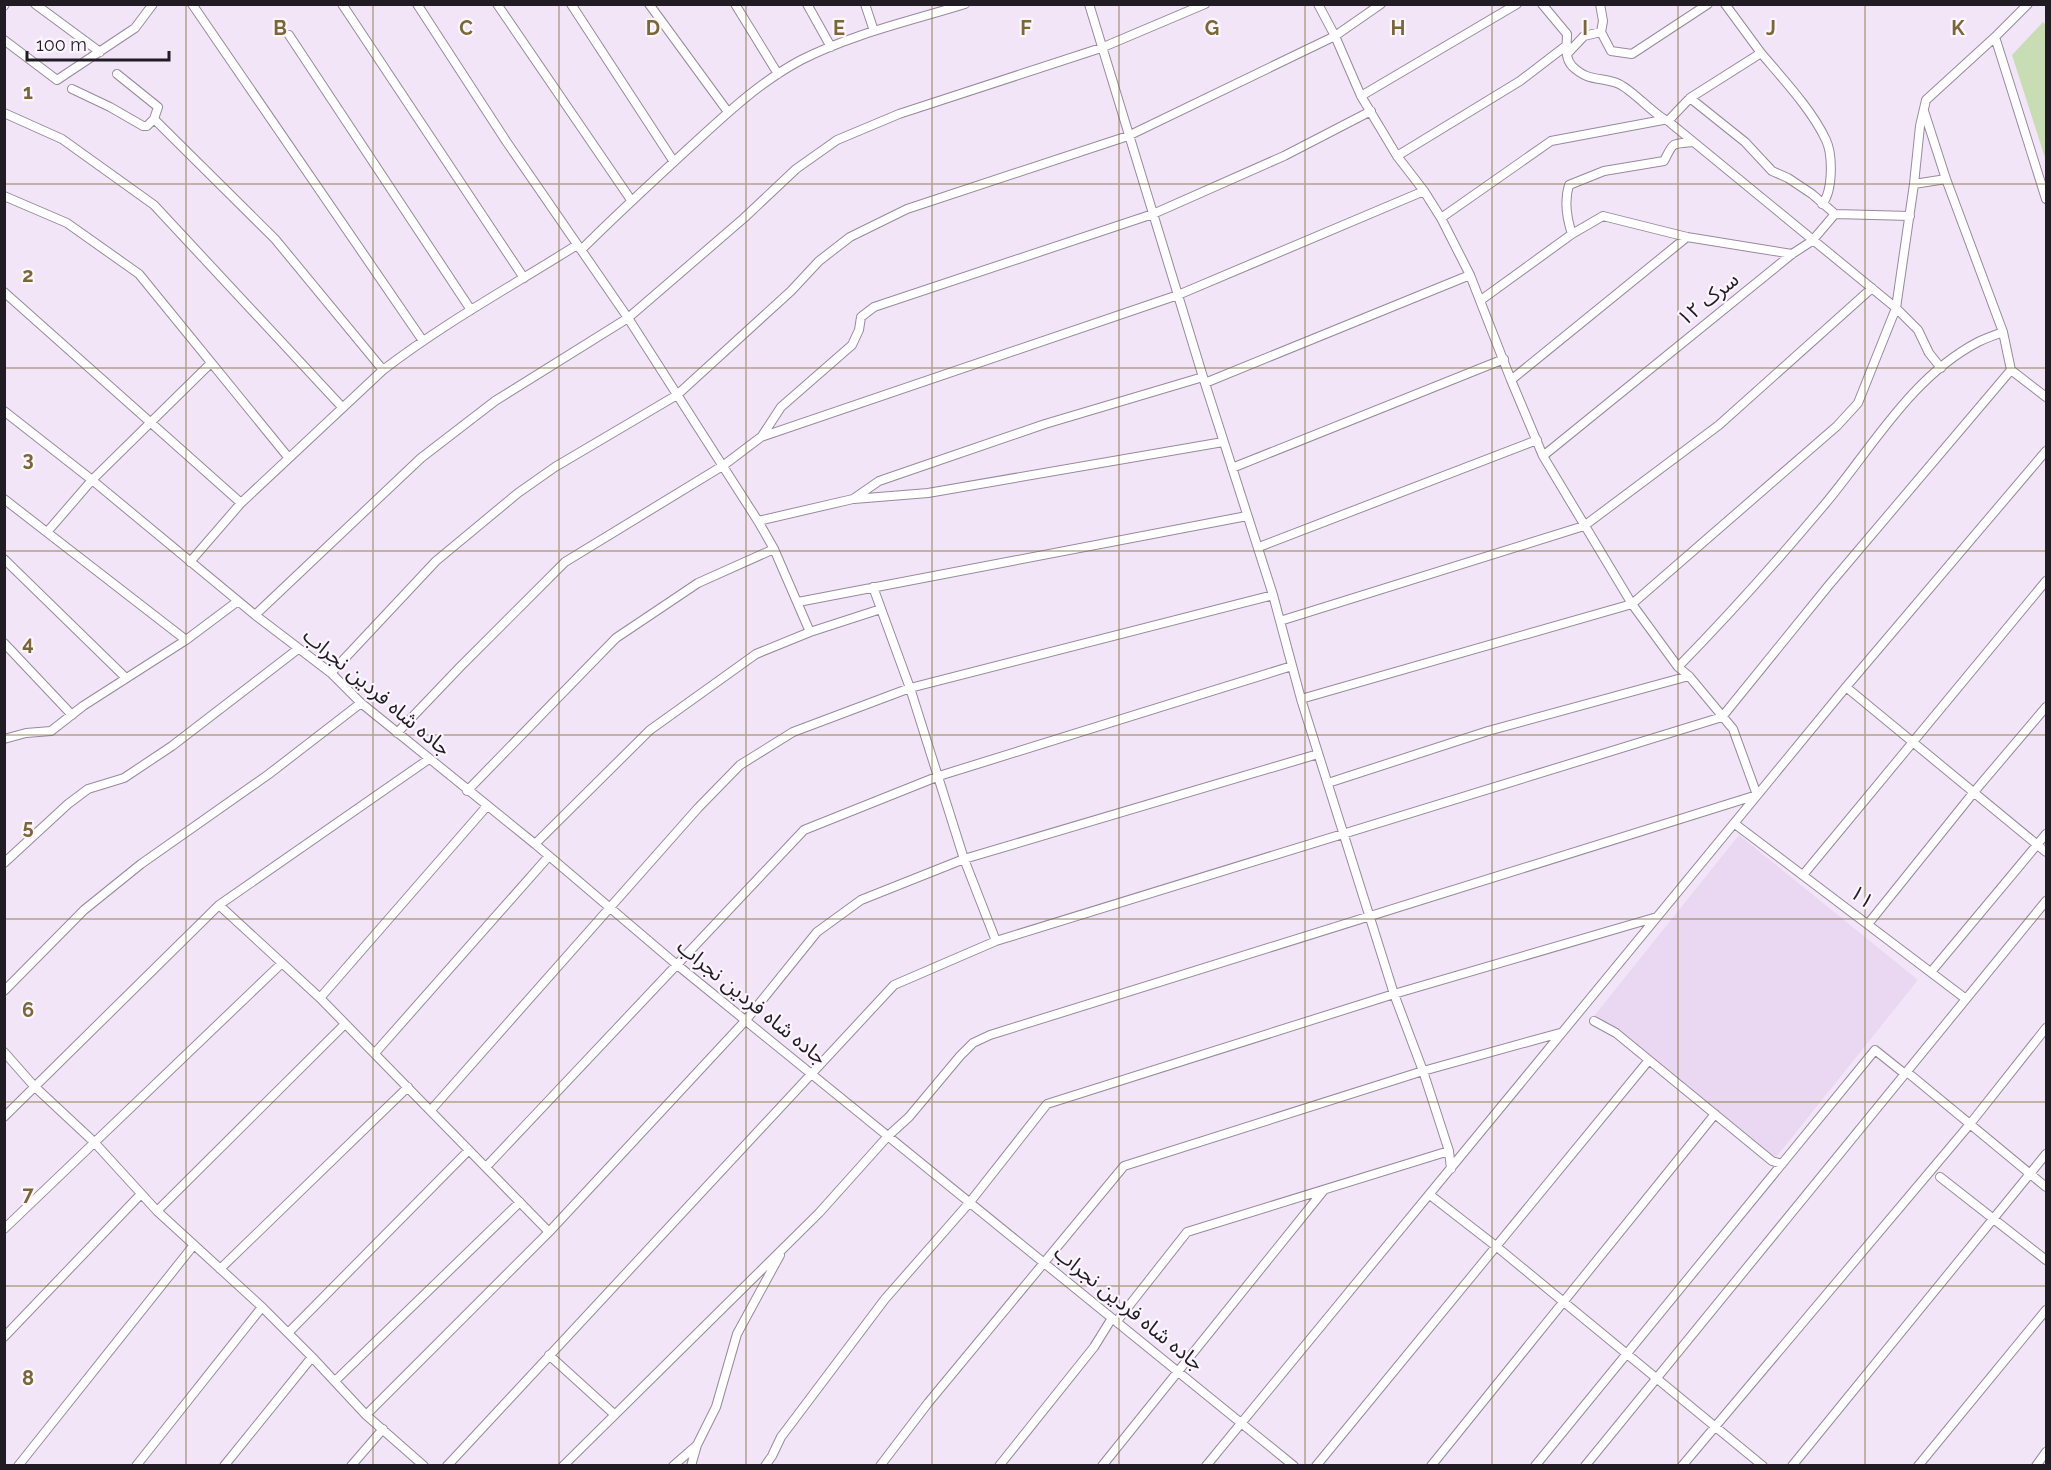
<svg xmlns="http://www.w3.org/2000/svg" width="2051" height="1470" font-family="Raleway,'Noto Sans Arabic',sans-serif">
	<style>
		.built { fill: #ead8f2 }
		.green { fill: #c8ddb3 }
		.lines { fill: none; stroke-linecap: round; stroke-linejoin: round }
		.street-casing { stroke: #978a9c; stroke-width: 10 }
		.street { stroke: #fff; stroke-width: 8 }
		.grid { fill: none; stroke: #7b6635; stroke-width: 1.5; stroke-opacity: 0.55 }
		.labels { text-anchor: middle; stroke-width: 4.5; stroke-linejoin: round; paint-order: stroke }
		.street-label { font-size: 21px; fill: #211c23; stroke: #fbf5fd }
		.grid-label { font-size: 20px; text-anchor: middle; font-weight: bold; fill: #7b6635; stroke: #fbf5fd; stroke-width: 4.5; stroke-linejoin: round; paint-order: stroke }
	</style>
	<rect width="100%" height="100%" fill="#f3e5f8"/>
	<!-- built -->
	<path class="built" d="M1739,835L1918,980L1773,1161L1594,1016Z"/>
	<!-- green -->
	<path class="green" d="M2043,22L2046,25V161L2012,55Z"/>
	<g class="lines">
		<defs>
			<path id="street" d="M35,4L100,52
				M192,4L423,341
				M342,4L524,278
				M417,4L506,141L628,318L758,521L774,549L810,632L756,654L650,730L535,844
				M497,4L631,200
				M571,4L674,162
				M649,4L728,112
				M735,4L778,74
				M807,4L831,47
				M865,4L874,31
				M1089,4L1203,377L1273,595L1301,699L1394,994L1423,1071L1449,1151L1451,1169
				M1542,4L1567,34C1567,45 1564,57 1572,66C1589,83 1602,76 1619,84C1634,91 1657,118 1668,121L1896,308L1918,330L1929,353L1941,368
				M1600,4L1603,21L1601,32
				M1725,4L1761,53
				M4,6L5,4
				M289,35L471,310
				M1995,37L2046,199
				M4,40L57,80L135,28L153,4
				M1567,54L1584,36L1601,32L1611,51L1632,54L1708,4
				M72,89L110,107L143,126H147L154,119L158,107L117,74
				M1361,96L1517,4
				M1690,98L1761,53C1783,79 1812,110 1826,140C1833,155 1833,192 1822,204
				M1924,111L1946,179
				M4,113L62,139L154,205L342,407
				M154,119L275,239L383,370
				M1668,121L1690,98L1745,142L1772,171L1788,178L1812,194L1835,214
				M1397,156L1520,81L1567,45
				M1914,184L1946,179L2003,332L2011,370L2046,397
				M4,196L67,223L139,274L288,457
				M1441,218L1551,141L1663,120
				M1572,234C1567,219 1564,201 1569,185L1604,171L1664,161C1674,142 1670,144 1693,142
				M581,250C616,215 653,181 690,147C725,115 758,83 801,60C852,34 910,21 965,4
				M4,292L241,503
				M1481,300L1572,234L1603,216L1687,237L1792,254
				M1511,380L1687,237
				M1205,383L1470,275
				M4,411L92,480L255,615L331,673L361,703L535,844L676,964L1294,1466
				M762,436L781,407L852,345L859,330L861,317L874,307L1153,214L1284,156L1371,111
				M1543,456L1792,254L1812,241L1835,214L1910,216
				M1232,468L1504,359
				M4,499L186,640
				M854,499L928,493L1223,442
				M758,521L853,499L879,481L911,470L1045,424L1203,377
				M48,531L92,480L210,364
				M1259,547L1537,440
				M4,559L126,678
				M190,562L241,503L383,370C444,323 512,286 577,245
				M873,587L910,688L964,859L996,941
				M798,602L1247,516
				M255,615L421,458L495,401L628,318L744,218L796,169L837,140L899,114L1101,48L1205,4
				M1280,621L1584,526L1719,425L1872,288
				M810,632L881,609
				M4,643L72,715
				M1678,667C1729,615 1778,560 1825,504C1872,448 1911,377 1978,342C1986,338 1995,335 2003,332
				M331,673L436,561L518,493L555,467L677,395L791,291L819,261L850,237L907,209L1128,136L1335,36L1381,4
				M1846,687L2046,852
				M1301,699L1632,604L1837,426L1858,403L1896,308L1914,184L1920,126L1926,100L1995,37L2028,4
				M397,733L460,667L565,562L724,465L761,437L1178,295L1424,191
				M4,739L26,733L51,731L83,706L186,640L238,601
				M1328,783L1488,731L1689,676
				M467,791L616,638L698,583L774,549
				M1735,824L1966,999
				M4,863L68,804L88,789L124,778L172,746L298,649
				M1803,875L2046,581
				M219,905L320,998L549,1232
				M1868,924L1974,792L2046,707
				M1931,972L2046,834
				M4,991L84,910L141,864L269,774L361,703
				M320,998L487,806
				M1594,1021L1616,1033L1772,1161L1782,1164
				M4,1052L34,1086L94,1142L157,1211L262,1307L312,1357L366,1415L424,1466
				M375,1053L549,856
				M1907,1072L2046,1187
				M431,1110L698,808L740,765L793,732L910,688L1273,595
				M4,1117L219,905L429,759
				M486,1167L804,830L939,776L1292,666
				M1940,1177L2046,1260
				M1430,1195L1497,1247L1763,1466
				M157,1211L345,1024
				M4,1229L282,963
				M220,1269L408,1087
				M1117,1321L1187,1232L1449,1151
				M288,1333L469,1150
				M4,1337L141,1194
				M549,1355L614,1414
				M335,1381L520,1202
				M366,1415L549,1232L746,1020L817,932L861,900L964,859L1318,754
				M18,1466L193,1246
				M136,1466L262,1307
				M224,1466L312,1357
				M351,1466L383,1429
				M447,1466L894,985L996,941L1722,717L1829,585L2011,370
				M563,1466L819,1213L888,1136L909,1117L960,1056L973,1043L990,1035L1757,795L1733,729L1689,676L1678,667L1632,604L1543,456L1511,380L1470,275L1441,218L1424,191L1397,156L1361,96L1335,36L1318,4
				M673,1466L697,1445
				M691,1466L697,1445L716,1407L737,1334L780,1255
				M765,1466L772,1456L781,1437L885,1299L970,1202L1047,1104L1394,994L1657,917
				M880,1466L928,1403L1124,1166L1423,1071L1560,1033
				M999,1466L1094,1347L1112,1318
				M1102,1466L1324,1190
				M1206,1466L1846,687L2046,451
				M1316,1466L1649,1060
				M1431,1466L1715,1114
				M1535,1466L1875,1050L1905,1074
				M1585,1466L2046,901
				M1682,1466L1970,1124L2046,1028
				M1792,1466L2046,1154
				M1918,1466L2046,1310
				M2036,1466L2046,1452"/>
		</defs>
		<!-- street casing -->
		<use href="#street" class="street-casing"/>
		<!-- street -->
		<use href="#street" class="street"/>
	</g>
	<!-- grid -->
	<path class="grid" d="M186,4V1466M373,4V1466M559,4V1466M746,4V1466M932,4V1466M1119,4V1466M1305,4V1466M1492,4V1466M1678,4V1466M1865,4V1466M4,184H2046M4,368H2046M4,551H2046M4,735H2046M4,919H2046M4,1102H2046M4,1286H2046"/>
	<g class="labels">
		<!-- street labels -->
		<g class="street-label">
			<text transform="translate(1708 299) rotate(-39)" y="7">سرک ۱۲</text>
			<text transform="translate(377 692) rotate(40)" y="7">جاده شاه فردین نجراب</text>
			<text transform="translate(1862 897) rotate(37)" y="7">۱۱</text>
			<text transform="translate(752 1002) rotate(39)" y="7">جاده شاه فردین نجراب</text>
			<text transform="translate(1129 1308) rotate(39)" y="7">جاده شاه فردین نجراب</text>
		</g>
	</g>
	<g class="grid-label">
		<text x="280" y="35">B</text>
		<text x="466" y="35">C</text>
		<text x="653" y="35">D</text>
		<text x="839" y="35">E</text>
		<text x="1026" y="35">F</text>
		<text x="1212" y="35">G</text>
		<text x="1398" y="35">H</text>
		<text x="1585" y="35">I</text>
		<text x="1771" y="35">J</text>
		<text x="1958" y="35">K</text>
		<text x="28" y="99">1</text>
		<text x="28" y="282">2</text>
		<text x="28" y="466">3</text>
		<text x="28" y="650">4</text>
		<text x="28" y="834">5</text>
		<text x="28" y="1017">6</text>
		<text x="28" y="1201">7</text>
		<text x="28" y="1385">8</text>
	</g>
	<!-- border -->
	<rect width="2051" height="1470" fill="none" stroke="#211c23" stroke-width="12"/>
	<!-- scale -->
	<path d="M27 51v9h142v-9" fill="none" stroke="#211c23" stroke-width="3"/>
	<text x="36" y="51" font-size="18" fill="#211c23" stroke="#fbf5fd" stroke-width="4.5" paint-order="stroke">100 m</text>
</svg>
